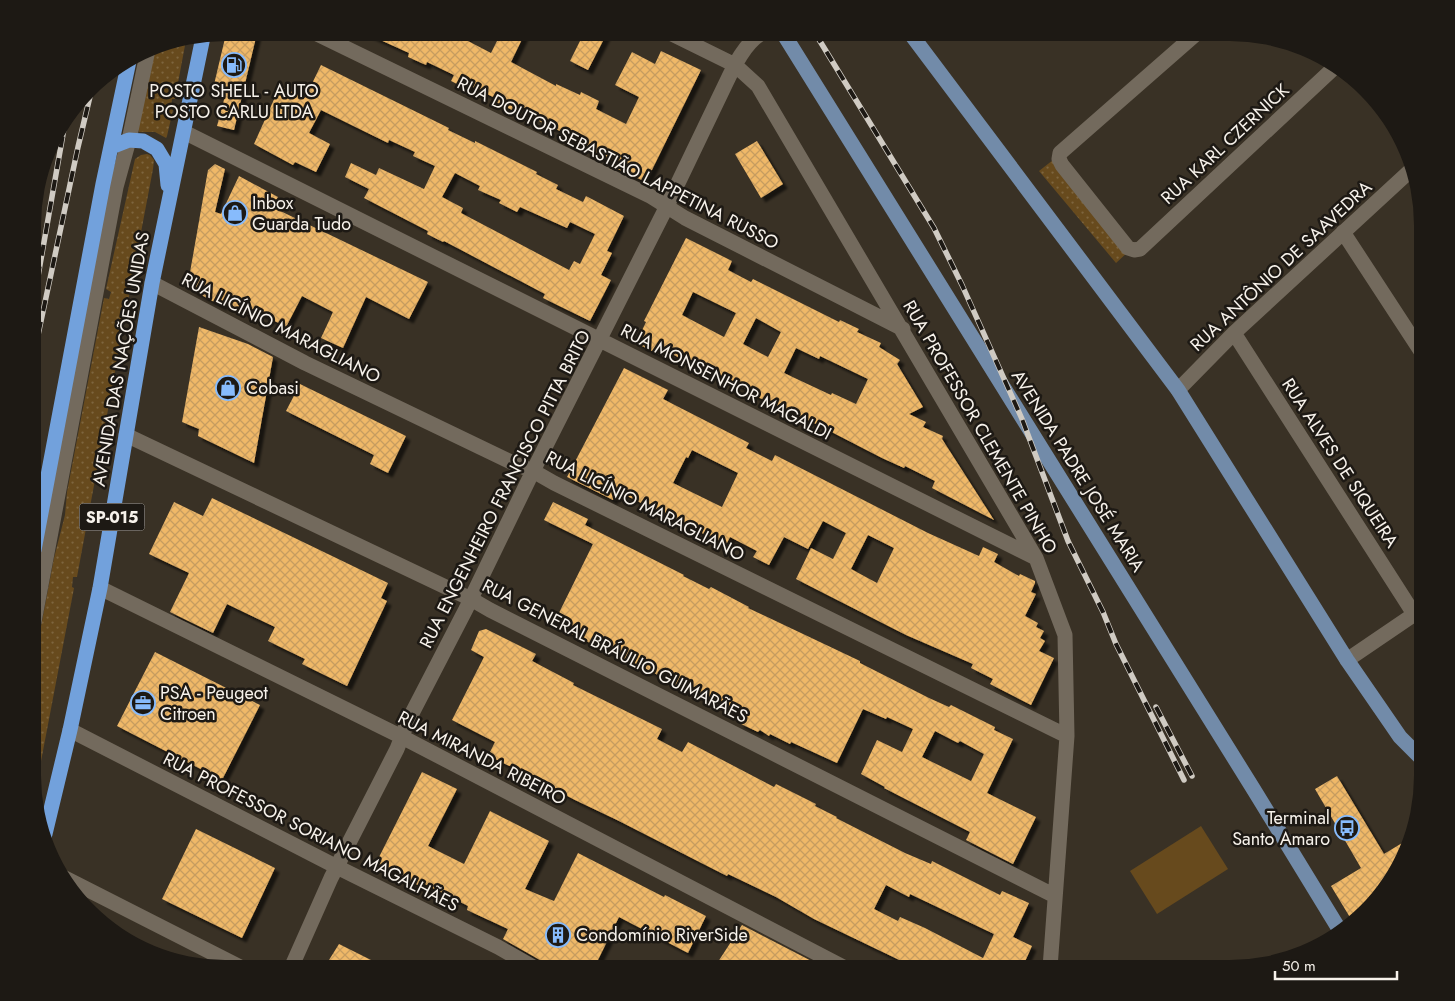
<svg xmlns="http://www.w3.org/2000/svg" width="1455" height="1001" font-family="Jost,sans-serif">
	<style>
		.green { fill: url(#green-dots) }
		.pitch { fill: #674a1d }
		.building { fill: url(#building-cross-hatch); fill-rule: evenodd; filter: url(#shadow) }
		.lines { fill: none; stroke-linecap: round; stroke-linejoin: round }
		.street { stroke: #736a5d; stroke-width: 15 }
		.primary { stroke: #728ba9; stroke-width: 15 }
		.highway { stroke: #72a1dc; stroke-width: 15 }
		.rail-casing { stroke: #d0cbc3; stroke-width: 5.5 }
		.rail { stroke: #1d1914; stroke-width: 4; stroke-dasharray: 11; stroke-linecap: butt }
		.labels { text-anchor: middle; stroke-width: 5; stroke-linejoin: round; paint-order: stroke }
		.shield { fill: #1d1914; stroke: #b6b1aa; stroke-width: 1 }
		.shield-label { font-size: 16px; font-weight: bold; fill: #f7f2eb }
		.poi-label { font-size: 18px; fill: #f7f2eb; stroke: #1d1914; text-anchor: start }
		.street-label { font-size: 18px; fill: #f7f2eb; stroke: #1d1914 }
	</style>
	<defs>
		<pattern id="green-dots" width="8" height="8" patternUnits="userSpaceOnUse" patternTransform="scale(1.25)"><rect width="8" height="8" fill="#674a1d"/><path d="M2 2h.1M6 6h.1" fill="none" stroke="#7e653e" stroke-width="1.8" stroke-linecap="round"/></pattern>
		<pattern id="building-cross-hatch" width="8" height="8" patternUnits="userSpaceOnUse" patternTransform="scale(1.25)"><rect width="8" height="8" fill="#efb868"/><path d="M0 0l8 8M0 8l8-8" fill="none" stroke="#c69c60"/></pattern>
		<filter id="shadow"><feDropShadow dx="4.5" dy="4.5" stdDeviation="1" flood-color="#0009"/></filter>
	</defs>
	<rect width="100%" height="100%" fill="#393125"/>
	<!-- green -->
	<path class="green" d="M186,40L175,99H172L171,109L173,110L167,136L166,138L155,132H139L138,129L152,47Z
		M147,154L150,155L154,160L153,169L131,285L127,284L126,291H130L77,577H73L72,587L74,588L34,798V725L37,709L34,704L35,682L34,663L54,558L65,515L67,492L104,298L109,299L111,292L106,289L135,159L141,155Z
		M1053,160L1129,251L1116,263L1039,171Z"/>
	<!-- pitch -->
	<path class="pitch" d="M1201,826L1228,869L1157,914L1130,871Z"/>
	<!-- building -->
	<path class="building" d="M237,32L257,33L234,130L217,126L225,96L212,93L226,34L236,37Z
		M365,33H469L466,40L491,53L501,33H525L511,62L556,86V84L580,95L581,92L599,101L596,109L626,124L639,97L615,85L632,52L655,64L661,51L701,70L646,182L611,166L612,162L561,135L562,132L539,121L541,116L515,103L512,110L494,101L495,98L471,86L469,90L451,81L454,75L427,62L426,65L408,57L409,53Z
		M584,33H607L588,70L570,61Z
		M321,65L449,128L448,130L475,143V141L537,172L536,174L558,185L556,189L583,202L586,196L624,216L607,251L612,253L601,275L611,280L590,321L543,298L545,294L444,241L443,242L427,234L428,231L364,198L369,189L345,177L351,163L376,175L379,168L424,189L435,166L413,156L415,152L389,140L388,143L321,110L309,133L330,144L316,172L295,162L293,165L254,144L280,86L305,98ZM455,173L480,186L478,190L501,200L499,203L517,212L520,207L567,228L570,222L595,234L580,264L574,261L569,270L461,213L463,208L442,197Z
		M757,141L783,184L761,198L735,154Z
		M215,164L225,169L215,212L221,214L239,176L278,197L272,207L428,282L409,319L366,297L343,348L321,338L333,312L302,296L286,327L252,309L249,315L224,302L222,306L192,290L189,278L208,170Z
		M686,238L732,261L728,270L751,282L753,279L839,322L840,320L859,329L857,332L881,343L879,347L900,360L897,364L923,407L909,414L926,422L923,427L943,436L942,439L994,520L932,488L935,481L905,466L904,468L882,458L816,424L751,394L752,392L706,369L704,372L667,351L664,357L636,343L646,322L644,321ZM693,292L736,313L724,337L682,315ZM756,318L781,332L768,357L743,344ZM796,348L819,359L820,356L868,379L856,404L832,393L831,395L784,373Z
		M199,327L248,344L273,357L254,463L198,436L199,429L182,422Z
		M624,368L668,390L663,399L749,443L746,448L772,461L775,455L928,533L979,556L983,547L998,554L994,562L1019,576L1020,574L1035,581V583L1031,592L1036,594L1025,616L1038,623L1036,627L1044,631L1040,638L1045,641L1039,651L1054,658L1031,705L990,684L993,679L971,668L973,664L906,635L796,579L811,548L833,559L846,533L823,521L808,549L784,537L769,565L753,557L757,551L730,537L726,545L617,491L613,500L567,477ZM692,450L738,473L722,507L673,483L686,457L688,458ZM868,535L894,548L877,583L851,569Z
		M300,384L406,436L388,473L370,464L374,455L286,411Z
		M212,498L388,583L381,598L387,601L347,686L302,664L305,659L268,641L275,627L227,604L213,633L170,612L189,573L149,554L174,502L203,516Z
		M553,502L588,519L585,525L684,575L683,576L709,589L711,587L749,607L748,608L860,661V663L929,698L949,707L951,705L995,727L994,730L1013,739L987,793L1036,817L1013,864L966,840L970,832L884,788L885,787L861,774L877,740L902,752L913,729L887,717L886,719L863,709L837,763L791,742L790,744L770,734L769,736L760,730L758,732L739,723L742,718L684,688L683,691L672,685L673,683L639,665L638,666L553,625L593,544L544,520ZM935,731L958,743L960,741L984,754L971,781L922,757Z
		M486,629L536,654L532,661L574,683L573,685L662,729L657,739L682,752L688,742L774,787L776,784L816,804L815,806L837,817L836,818L905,853L931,864L932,861L1000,895L1002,891L1029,903L1013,937L1032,946L1022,968H916L814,919L776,897L728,874L727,876L617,820L575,800L554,789L555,787L488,756L495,742L452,720L484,657L471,650L479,631ZM886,885L909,897L910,894L994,934L983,958L925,928L900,917L898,921L874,909Z
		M155,652L260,705L222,780L117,726Z
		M422,772L457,789L428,846L464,864L490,811L549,841L525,889L554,901L578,853L664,897L665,895L706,916L688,953L619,917L594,968H551L540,960L503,939L508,929L467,910L468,906L419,881L418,885L375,865Z
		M1337,776L1384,854L1412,837L1383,893L1351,919L1331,886L1361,868L1315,789Z
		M196,829L275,868L242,938L162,899Z
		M742,925L825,968H714Z
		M339,944L387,968H324Z"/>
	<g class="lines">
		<!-- street -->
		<path class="street" d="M315,33L650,196L685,218L903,329
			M670,33L735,65L758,86L1036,558L1065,635L1067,736L1050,968
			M1197,33L1060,153L1059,159L1062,165L1128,248L1134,250L1140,249L1336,66
			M184,132L1036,558
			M1343,232L1422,353
			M152,283L305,363L513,463L533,471L554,483L1067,736
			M1234,333L1414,614
			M1178,390L1234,333L1411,170
			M126,435L471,599L490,610L1055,896
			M100,588L402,737L845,968
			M34,622L116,187L129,140L148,50
			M1347,660L1422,609
			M70,730L337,867L498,947L535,968
			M61,876L242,968
			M291,968L331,878L397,749L408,721L466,609L533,471L667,206L726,83C734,66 745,43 762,33"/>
		<!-- primary -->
		<path class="primary" d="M783,33L1254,790L1339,929
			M910,33L1178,390L1347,660L1400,737L1422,759"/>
		<!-- highway -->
		<path class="highway" d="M111,147L129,140L143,141L157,149L166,164L168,185
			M34,550L103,184L129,61
			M45,834L70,730L100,588L152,283L203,37"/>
		<defs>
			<path id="rail" d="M815,33L934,228L962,285L1022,419L1068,541L1103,612L1116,644L1184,780
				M34,299L65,123
				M34,354L78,147L92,88
				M1156,707L1192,776"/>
		</defs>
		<!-- rail casing -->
		<use href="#rail" class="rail-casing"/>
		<!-- rail -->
		<use href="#rail" class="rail"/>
	</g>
	<!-- icons -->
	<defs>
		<symbol id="fuel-ring" viewBox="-11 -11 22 22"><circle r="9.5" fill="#1d1914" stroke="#87bbfc" stroke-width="1.5"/><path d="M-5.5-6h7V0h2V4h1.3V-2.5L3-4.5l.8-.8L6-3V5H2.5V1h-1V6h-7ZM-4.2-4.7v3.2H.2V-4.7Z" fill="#87bbfc"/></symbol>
		<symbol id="shop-ring" viewBox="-11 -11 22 22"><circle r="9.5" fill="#1d1914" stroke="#87bbfc" stroke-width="1.5"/><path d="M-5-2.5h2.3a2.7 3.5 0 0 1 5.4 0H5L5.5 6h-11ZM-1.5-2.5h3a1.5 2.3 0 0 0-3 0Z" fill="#87bbfc"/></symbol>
		<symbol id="office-ring" viewBox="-11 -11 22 22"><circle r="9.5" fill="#1d1914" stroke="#87bbfc" stroke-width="1.5"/><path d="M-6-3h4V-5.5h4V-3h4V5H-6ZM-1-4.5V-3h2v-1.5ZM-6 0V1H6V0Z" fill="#87bbfc"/></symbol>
		<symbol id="bus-ring" viewBox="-11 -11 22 22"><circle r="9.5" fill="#1d1914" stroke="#87bbfc" stroke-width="1.5"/><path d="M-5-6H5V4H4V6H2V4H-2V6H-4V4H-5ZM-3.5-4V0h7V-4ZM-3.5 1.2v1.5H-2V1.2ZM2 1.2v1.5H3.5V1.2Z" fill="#87bbfc"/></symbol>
		<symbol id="building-ring" viewBox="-11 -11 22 22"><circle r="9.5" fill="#1d1914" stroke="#87bbfc" stroke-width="1.5"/><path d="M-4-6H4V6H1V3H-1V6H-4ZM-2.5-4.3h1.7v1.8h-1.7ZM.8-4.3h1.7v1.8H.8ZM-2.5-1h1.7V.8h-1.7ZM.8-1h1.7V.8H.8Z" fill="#87bbfc"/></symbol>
	</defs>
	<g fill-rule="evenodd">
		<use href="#fuel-ring" x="220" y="51" width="28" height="28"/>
		<use href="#shop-ring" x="221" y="199" width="28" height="28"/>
		<use href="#shop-ring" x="214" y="374" width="28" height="28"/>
		<use href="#office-ring" x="129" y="689" width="28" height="28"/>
		<use href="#bus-ring" x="1333" y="814" width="28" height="28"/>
		<use href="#building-ring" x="544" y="921" width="28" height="28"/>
	</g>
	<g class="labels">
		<!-- shield labels -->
		<rect class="shield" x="79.5" y="503.5" width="65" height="27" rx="4"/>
		<g class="shield-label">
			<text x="112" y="523">SP-015</text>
		</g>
		<!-- poi labels -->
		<g class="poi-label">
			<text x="234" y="97" text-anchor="middle">POSTO SHELL - AUTO<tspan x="234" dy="21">POSTO CARLU LTDA</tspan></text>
			<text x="252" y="209">Inbox<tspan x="252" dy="21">Guarda Tudo</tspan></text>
			<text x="246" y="394">Cobasi</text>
			<text x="160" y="699">PSA - Peugeot<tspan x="160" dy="21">Citroen</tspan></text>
			<text x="1330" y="824" text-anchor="end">Terminal<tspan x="1330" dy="21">Santo Amaro</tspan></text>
			<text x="576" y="941">Condomínio RiverSide</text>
		</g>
		<!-- street labels -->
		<g class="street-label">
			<text transform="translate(1225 144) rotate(-43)" y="6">RUA KARL CZERNICK</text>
			<text transform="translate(618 163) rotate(27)" y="6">RUA DOUTOR SEBASTIÃO LAPPETINA RUSSO</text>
			<text transform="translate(1281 266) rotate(-43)" y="6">RUA ANTÔNIO DE SAAVEDRA</text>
			<text transform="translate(281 328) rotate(27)" y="6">RUA LICÍNIO MARAGLIANO</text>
			<text transform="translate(121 359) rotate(-80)" y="6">AVENIDA DAS NAÇÕES UNIDAS</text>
			<text transform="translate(726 382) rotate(27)" y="6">RUA MONSENHOR MAGALDI</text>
			<text transform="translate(980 427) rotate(60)" y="6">RUA PROFESSOR CLEMENTE PINHO</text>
			<text transform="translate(1340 463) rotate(57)" y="6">RUA ALVES DE SIQUEIRA</text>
			<text transform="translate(1078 471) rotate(58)" y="6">AVENIDA PADRE JOSÉ MARIA</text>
			<text transform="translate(505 489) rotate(-63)" y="6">RUA ENGENHEIRO FRANCISCO PITTA BRITO</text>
			<text transform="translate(645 506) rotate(27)" y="6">RUA LICÍNIO MARAGLIANO</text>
			<text transform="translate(615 651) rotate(27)" y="6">RUA GENERAL BRÁULIO GUIMARÃES</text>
			<text transform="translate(482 758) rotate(27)" y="6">RUA MIRANDA RIBEIRO</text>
			<text transform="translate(311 832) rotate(27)" y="6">RUA PROFESSOR SORIANO MAGALHÃES</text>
		</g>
	</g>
	<!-- crop -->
	<path d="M0 0H1455V1001H0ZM225 41H1230A184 184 0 0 1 1414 225V776A184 184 0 0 1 1230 960H225A184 184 0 0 1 41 776V225A184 184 0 0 1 225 41Z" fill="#1d1914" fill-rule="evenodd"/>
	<!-- scale -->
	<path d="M1275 971v8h122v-8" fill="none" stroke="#f7f2eb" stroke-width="2.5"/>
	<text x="1282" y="971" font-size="15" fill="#f7f2eb" stroke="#1d1914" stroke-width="4" paint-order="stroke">50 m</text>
</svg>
